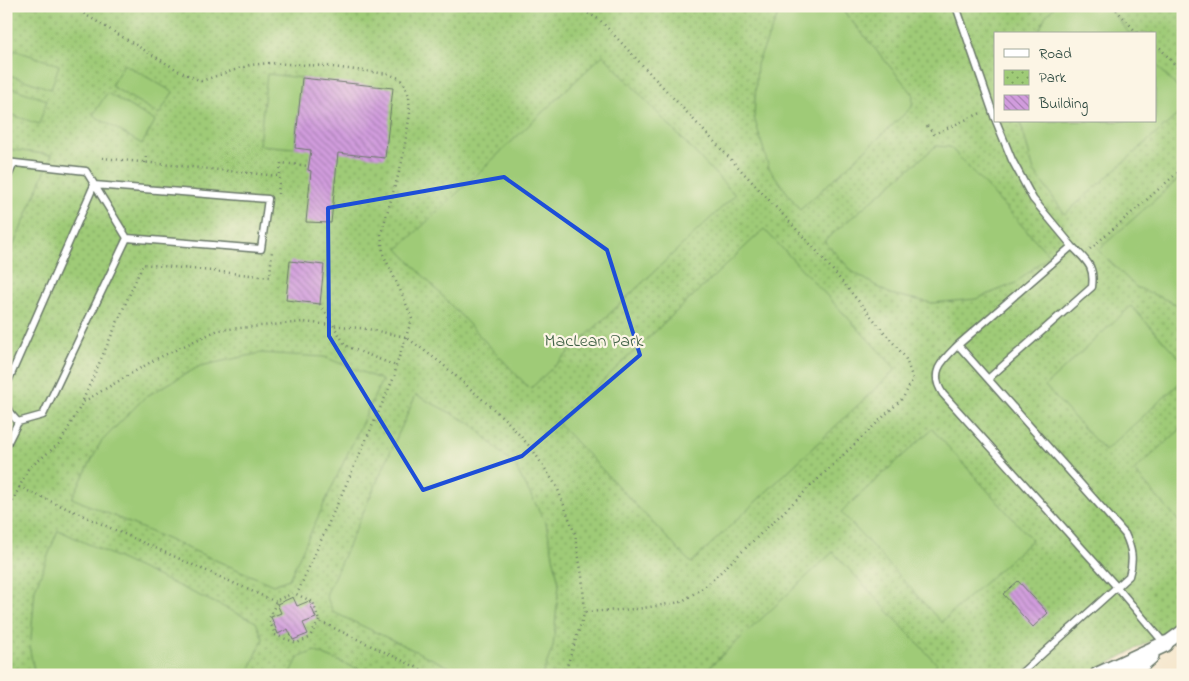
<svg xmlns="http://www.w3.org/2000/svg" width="1189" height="681" font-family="'Indie Flower',sans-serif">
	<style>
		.park { fill: url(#park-dots); stroke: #5f8456; fill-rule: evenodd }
		.pitch { fill: #9fcb77; stroke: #5f8456 }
		.building { fill: url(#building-back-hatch) }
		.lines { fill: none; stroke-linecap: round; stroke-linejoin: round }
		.service-casing { stroke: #6a7869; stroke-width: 9 }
		.minor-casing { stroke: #6a7869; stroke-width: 15 }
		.tertiary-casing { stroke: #6a7869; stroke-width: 18 }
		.path { stroke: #6a7869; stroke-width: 2.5; stroke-dasharray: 1 4; stroke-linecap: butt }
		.service { stroke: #fff; stroke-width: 6 }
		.minor { stroke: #fff; stroke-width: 12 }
		.tertiary { stroke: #fff; stroke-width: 15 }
		.marked { fill: none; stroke: #1d4ed8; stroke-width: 4; stroke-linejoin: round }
		.labels { text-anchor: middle; stroke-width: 4.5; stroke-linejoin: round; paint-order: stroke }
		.park-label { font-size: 18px; fill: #3f6045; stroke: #fcf5e5 }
	</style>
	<defs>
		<pattern id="park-dots" width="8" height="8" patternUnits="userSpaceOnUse" patternTransform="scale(1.25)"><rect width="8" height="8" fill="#9fcb77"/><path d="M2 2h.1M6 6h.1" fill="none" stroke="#81a662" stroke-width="1.8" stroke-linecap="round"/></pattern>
		<pattern id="building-back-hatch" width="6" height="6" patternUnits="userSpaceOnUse" patternTransform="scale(1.25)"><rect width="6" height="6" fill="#d19cdd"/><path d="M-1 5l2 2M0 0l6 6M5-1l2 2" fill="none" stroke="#a980b4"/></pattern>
	</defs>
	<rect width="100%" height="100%" fill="#fcf5e5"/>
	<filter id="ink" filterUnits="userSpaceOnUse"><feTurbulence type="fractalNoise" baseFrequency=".02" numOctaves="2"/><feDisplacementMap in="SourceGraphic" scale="10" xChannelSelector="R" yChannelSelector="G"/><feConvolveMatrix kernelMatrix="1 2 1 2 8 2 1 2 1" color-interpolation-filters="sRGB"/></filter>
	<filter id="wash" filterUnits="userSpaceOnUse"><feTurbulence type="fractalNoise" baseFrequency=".0096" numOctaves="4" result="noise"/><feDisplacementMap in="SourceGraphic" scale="20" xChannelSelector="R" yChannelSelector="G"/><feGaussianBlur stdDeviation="1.12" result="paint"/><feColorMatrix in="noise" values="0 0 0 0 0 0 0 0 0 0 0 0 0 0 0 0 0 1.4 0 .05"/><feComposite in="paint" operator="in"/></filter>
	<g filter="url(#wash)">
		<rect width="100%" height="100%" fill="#f5e6cc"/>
		<!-- park -->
		<path class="park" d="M6,6H1183V623L1088,675H6V263L51,155L6,149ZM995,34H1155V121H995Z"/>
		<!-- pitch -->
		<path class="pitch" d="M787,6H839L913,94L912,107L800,210L769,168L754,117L757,64L778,15Z
			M1055,6H1106L1130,34H1038L1045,17Z
			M14,50L59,65L51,89L6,74Z
			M603,55L735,195L530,389L398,249Z
			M1155,63L1183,94V110L1065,214L1034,171L1020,121H1155Z
			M124,64L173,92L159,114L111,86Z
			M267,74L302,78L295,148L259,145Z
			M6,86L47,100L39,124L6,113Z
			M107,93L155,121L142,144L93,115Z
			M936,146L950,147L1049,255L1016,283L976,299L932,303L890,294L853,272L824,241Z
			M6,149L52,155L6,263Z
			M1183,175V307L1136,287L1098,250Z
			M764,229L896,369L691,563L558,423Z
			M1131,306L1183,362V380L1105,451L1045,386Z
			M261,353L324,357L382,380L289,579L273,585L72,498L101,442L145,397L200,366Z
			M416,395L472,424L516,468L546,523L559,584L553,647L542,675H466L333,612L326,595Z
			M1183,427V526L1134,471Z
			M932,429L1032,540L941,622L841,512Z
			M58,530L256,622L263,639L247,675H35L30,651L35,589Z
			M833,552L937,664L926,675H701Z
			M314,651L372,675H290L298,658Z"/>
		<g id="blocks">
			<!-- building -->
			<path class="building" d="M302,78L393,88L385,158L338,153L331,223L306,222L311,171L308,170L311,150L295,148Z
				M290,261L324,265L320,304L286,300Z
				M1018,581L1048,613L1033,627L1003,594Z
				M293,597L297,606L309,601L316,618L303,623L308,634L293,640L288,629L278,634L271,617L281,613L277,604Z"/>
		</g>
	</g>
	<g filter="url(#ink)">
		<use href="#blocks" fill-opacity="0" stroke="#6a7869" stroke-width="1"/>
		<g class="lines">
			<defs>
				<path id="service" d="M956,6L995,119
					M996,121L1012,160L1033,199L1072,246L958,345L1125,534C1132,549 1134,560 1129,576L1019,675
					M6,162L86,171L127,238
					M6,181L14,163
					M958,345C943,360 928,372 943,394L1116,586L1164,643
					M989,378L1092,287C1095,265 1086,261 1072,246
					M6,386L94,185L268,199L261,249L127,238L43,415L18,422
					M6,405L10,413L18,422
					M6,446L18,422"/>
				<path id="minor" d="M1165,644L1183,631"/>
				<path id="tertiary" d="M1098,675L1165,644
					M1129,675L1151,656"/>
			</defs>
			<!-- service casing -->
			<use href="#service" class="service-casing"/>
			<!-- minor casing -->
			<use href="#minor" class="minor-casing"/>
			<!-- tertiary casing -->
			<use href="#tertiary" class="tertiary-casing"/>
			<!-- path -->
			<path class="path" d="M71,6L179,71L201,81L250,65L270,63L325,66L388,74L399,78L405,85L409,96L410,113L402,162L381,234L383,254L403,296L412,319L396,366L395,375L297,594
				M575,6L600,20L815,249L905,357L913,379L903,398L707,585L681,602L637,609L585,612
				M1113,6L1138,34
				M1155,47L1160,48L1183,74
				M927,126L934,134L983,112
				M102,158L279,176
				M145,163L146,156
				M278,194L281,163L309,166
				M1090,249L1183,168
				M320,304L346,346L396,366
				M83,400L143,264L270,277L272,251
				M19,487L276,602
				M6,515L28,469L60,443L83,402L156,359L218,330L304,322L368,329L406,337L441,363L507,421L532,449L557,487L575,534L582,576L585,612L564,675
				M319,621L309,638L297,643L275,635L269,619L277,600L294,593L313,602L319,621L433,675"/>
			<!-- service -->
			<use href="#service" class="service"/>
			<!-- minor -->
			<use href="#minor" class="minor"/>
			<!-- tertiary -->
			<use href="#tertiary" class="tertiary"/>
		</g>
	</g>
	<!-- marked area -->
	<path class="marked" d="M504,177L607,250L640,355L522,456L423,490L329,336L328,208Z"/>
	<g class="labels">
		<!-- park labels -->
		<g class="park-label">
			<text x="594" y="346">MacLean Park</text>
		</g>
	</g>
	<!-- margin -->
	<rect width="1189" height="681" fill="none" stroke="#fcf5e5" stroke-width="25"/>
	<!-- legend -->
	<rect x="994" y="32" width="162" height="90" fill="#fcf5e5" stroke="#a4ab9e"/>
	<rect x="1004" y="49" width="25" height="8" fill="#ffffff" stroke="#a4ab9e"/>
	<text x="1039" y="58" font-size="15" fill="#1f3d34">Road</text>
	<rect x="1004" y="70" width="25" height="15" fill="url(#park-dots)" stroke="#a4ab9e"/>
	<text x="1039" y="82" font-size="15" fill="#1f3d34">Park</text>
	<rect x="1004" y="95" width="25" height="15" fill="url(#building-back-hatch)" stroke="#a4ab9e"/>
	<text x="1039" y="108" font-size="15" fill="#1f3d34">Building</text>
</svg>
